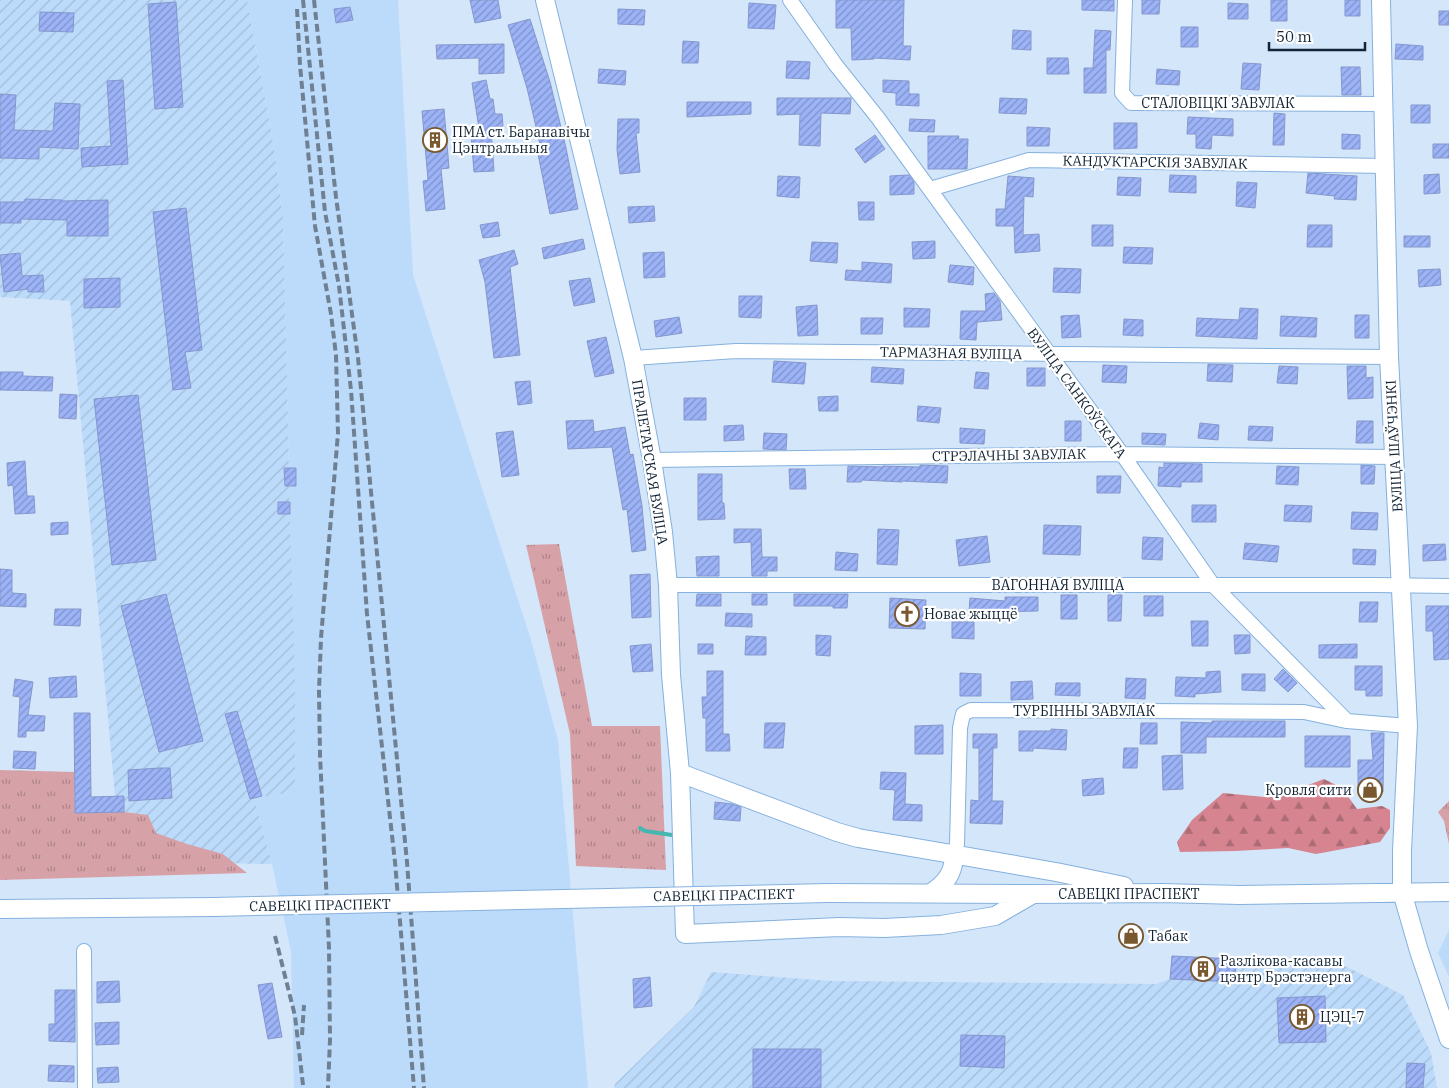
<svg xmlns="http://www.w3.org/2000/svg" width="1449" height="1088" font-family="'IBM Plex Serif',serif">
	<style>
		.built { fill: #bcdbfb }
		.industrial { fill: url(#industrial-furrows) }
		.grass { fill: url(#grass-tufts) }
		.forest { fill: url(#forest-firs) }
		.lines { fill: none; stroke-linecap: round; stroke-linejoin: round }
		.stream { stroke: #46b6b0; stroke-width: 4 }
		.building { fill: url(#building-hatch); stroke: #8597cc }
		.minor-casing { stroke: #85b1de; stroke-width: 16 }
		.major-casing { stroke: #85b1de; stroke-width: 20 }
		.minor { stroke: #fff; stroke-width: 14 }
		.major { stroke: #fff; stroke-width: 18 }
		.rail { stroke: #6e8092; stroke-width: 4; stroke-dasharray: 8 4; stroke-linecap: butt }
		.major-bridge-casing { stroke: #85b1de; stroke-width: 20; stroke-linecap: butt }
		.major-bridge { stroke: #fff; stroke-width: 18 }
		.labels { text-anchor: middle; stroke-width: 4.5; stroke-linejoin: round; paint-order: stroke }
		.street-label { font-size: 14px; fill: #122435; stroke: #fff }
		.poi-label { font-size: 14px; fill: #122435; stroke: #fff; text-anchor: start }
	</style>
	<defs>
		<pattern id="industrial-furrows" width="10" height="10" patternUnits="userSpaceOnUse" patternTransform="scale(1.25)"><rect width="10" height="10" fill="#bcdbfb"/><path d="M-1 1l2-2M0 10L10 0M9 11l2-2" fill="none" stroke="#a1bcd8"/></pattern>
		<pattern id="grass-tufts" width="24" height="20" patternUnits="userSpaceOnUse" patternTransform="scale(1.25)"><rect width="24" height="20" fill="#d7a1a8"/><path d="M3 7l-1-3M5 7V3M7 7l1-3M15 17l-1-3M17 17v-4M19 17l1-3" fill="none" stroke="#ad838a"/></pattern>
		<pattern id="forest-firs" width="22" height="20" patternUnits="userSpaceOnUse" patternTransform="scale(1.25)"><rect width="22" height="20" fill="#d58490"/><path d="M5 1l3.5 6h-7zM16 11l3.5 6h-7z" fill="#ab6c76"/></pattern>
		<pattern id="building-hatch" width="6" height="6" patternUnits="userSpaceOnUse" patternTransform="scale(1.25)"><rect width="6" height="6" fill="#9cb3f7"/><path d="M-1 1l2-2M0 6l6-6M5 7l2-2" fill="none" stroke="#7e91c9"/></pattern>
	</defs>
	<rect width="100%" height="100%" fill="#d4e6f9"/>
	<!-- built -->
	<path class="built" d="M247,0H398L413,275L531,640L558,741L588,1088H294L291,951L272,864L254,798L294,792L289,468L283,219L274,148Z
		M1449,930V977L1438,953Z"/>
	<!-- industrial -->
	<path class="industrial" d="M0,0H247L274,148L283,219L289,468H296V486H289L295,683V792L254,798L272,864L113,861L117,817L70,301L0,297Z
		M1172,956L1341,964L1403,995L1431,1053L1437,1088H614L615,1084L694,1007L711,972L830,981L1156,984L1170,979Z"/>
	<!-- grass -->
	<path class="grass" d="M559,544L592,726H660L666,870L576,866L570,734L526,545Z
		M0,770L74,772L75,813L124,812L148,815L156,833L187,844L223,854L247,873L0,880Z
		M1449,801V844L1444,821L1438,812Z"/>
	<!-- forest -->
	<path class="forest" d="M1324,779L1342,788L1357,809L1382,806L1390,810V828L1380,842L1316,854L1288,848L1235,851L1180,852L1177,842L1192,820L1223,793L1264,797L1282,795Z"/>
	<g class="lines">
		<!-- stream -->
		<path class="stream" d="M640,828L645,831L672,835"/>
	</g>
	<!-- building -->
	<path class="building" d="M470,0H498L501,18L475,23Z
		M836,0H904L903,46H911L910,60L874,58V59L852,60L851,28H836Z
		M1082,0H1114V11L1082,10Z
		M1142,0H1160L1159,14H1142Z
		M1271,0H1287V21H1271Z
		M1345,0H1360V16H1345Z
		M176,2L183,107L155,109L148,4Z
		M749,3L776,5L774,29L748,28Z
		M1228,3L1248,4V19H1228Z
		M350,7L353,20L336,23L334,9Z
		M618,9L645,10L644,25L618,24Z
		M1439,11H1449V25H1439Z
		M40,12L74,13L73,32L39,31Z
		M530,19L550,82L566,148L578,209L550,214L538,154L542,153L527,88L508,25Z
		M1181,27H1198V47H1181Z
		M1013,30L1031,31V50L1012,49Z
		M1095,30L1111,31L1110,50H1106V93H1084V68H1093Z
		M683,41L699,42L698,63H682Z
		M504,44V73L479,74V58L437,59L436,45Z
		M1396,44L1423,46V60L1395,59Z
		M1047,58H1068L1069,74H1047Z
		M787,61L810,62L809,79L786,78Z
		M1243,63L1261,64L1259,90L1241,89Z
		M1341,67H1360L1361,95H1342Z
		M599,69L626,71L625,85L598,83Z
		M1157,69L1180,71L1179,85L1156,84Z
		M123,80L128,164L82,167L81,148L111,146L107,81Z
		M486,80L490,99H493L495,114H502L503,126L491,128L494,171L474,172L471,136L480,135L472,83Z
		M883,80L909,81V94H919V106L896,105V93L883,92Z
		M0,94L16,95L14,130L53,131L55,103L80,104L78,149L39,147V159L0,158Z
		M777,98H851L850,114L821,113L820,146L799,145L800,114L777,115Z
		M1000,98L1027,99L1026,114L999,113Z
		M687,102H751V114L687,117Z
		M1411,105H1430V123H1411Z
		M444,109L449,168L441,169L445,209L426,211L423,181L428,180L422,111Z
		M1274,113L1285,114L1284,145H1273Z
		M1188,117L1233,119V136L1212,135L1211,149L1196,148V134H1187Z
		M618,119H639V133H636L640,172L620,174L617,150Z
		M910,119L935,120L934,132L909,131Z
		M1114,123H1137V148L1114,149Z
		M1027,127L1050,128L1049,146H1027Z
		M1342,134L1360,135V149H1342Z
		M875,135L885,149L865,163L855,149Z
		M928,136H959L958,139H968L967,169H928Z
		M1433,144H1449V158H1433Z
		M1308,173L1357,176L1356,200L1334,199L1335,196L1306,193Z
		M1439,174L1440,193L1424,194V175Z
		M909,175L914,182V194L890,195V176Z
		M1170,175L1196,176V193L1169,192Z
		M778,176L800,177L799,198L777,196Z
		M1008,176L1034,178L1033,197L1024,196L1023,235L1039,234L1040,251L1015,253L1014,226H996V209H1005Z
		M1118,177L1141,178L1140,196L1117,195Z
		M1237,182L1257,183L1255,208L1236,206Z
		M25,199L62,200V201L108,200V236H67V220L21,219V223H0V202H25Z
		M858,202H874V220H859Z
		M654,206L655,221L629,223L628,207Z
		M186,208L202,350L185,352L191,388L173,390L153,212Z
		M498,222L500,236L483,238L480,225Z
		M1092,225H1113V246H1092Z
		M1308,225H1332V247H1307Z
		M1404,236H1430V247H1404Z
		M583,239L585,249L544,259L542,248Z
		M935,241V258L913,259L912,242Z
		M812,242L838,243L837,263L810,261Z
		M1124,247L1153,248L1152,264L1123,263Z
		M514,250L518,264L510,267L520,355L494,358L485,282L479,260Z
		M664,252L665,277L644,278L643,253Z
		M20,253L22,276L43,275L44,292H28V289L4,292L0,255Z
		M862,262L892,264L891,283L845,280L846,270L862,271Z
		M950,265L974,267L973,285L948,282Z
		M1054,268L1081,269L1080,293L1053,292Z
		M1440,269L1441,285L1419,287L1418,270Z
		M120,278V307L84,308V279Z
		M590,278L595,302L574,306L569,281Z
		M994,293L1000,301L1002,320L977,322L976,340L960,339L961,311H986L985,294Z
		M739,296H762L761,318L739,317Z
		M817,305L818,335L798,336L796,307Z
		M904,308L930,309L929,327H904Z
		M1240,308L1258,309L1257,339L1196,336L1197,318L1239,320Z
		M1079,315L1081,337L1062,338L1061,316Z
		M1355,315H1369V338H1355Z
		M1281,316L1317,318L1316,337L1280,336Z
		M679,317L682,333L656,337L654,321Z
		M861,318H883L882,334H861Z
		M1124,319L1143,320V336L1123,335Z
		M606,337L614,373L595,377L587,341Z
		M774,361L806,363L804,384L772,382Z
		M1208,364L1233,365L1232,382L1207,381Z
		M1103,365L1127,366L1126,383L1102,382Z
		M1279,366L1298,367L1297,384L1277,383Z
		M1347,366H1366V378L1373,377V398L1348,399Z
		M872,367L904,369L903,384L871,382Z
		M1027,368H1045V386H1027Z
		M0,372H23V376L53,377L52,391L0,390Z
		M976,372L989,373L988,389L974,388Z
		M530,381L532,403L518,405L515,382Z
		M60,394L77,395L76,419L59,418Z
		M138,395L156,560L112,565L94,399Z
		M838,396V411H819L818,397Z
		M684,398H706V420H684Z
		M918,406L941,408L939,423L917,421Z
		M593,420L594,432L625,427L630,455L633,454L642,506L646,550L632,552L627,509L623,510L612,447L568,449L566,421Z
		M1065,421H1081V441H1065Z
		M1357,421H1373V443H1356Z
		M1200,423L1219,425L1218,440L1198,438Z
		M743,425L744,440L724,441V426Z
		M1249,426L1273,427L1272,441L1248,440Z
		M960,428L985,430L984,444L960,443Z
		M513,431L519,475L502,477L496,433Z
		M764,433L787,434L786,450L763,449Z
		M1142,433L1166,434L1165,445L1142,444Z
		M25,461L27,496H34L35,513L15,514L13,485L8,486L7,463Z
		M1164,463L1202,464V482H1181V487L1158,486L1159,467L1164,468Z
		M920,465L948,466L947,483L902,481V482L862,480L861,482H847L848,466L883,467V466L920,467Z
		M1361,465L1375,466L1374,484H1361Z
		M1277,466L1299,467L1298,485L1276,484Z
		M284,468H296V486H285Z
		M789,469H805L806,489H790Z
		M698,474H722V503H724L725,519L698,520Z
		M1097,476H1121L1120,493H1097Z
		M278,502H290V514H278Z
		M1192,505H1216V522H1192Z
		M1285,505L1312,506L1311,522L1284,521Z
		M1352,512L1378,513L1377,530L1351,529Z
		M68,522V534L51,535V523Z
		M1044,525L1081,526L1080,555L1043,554Z
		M734,529H761L762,557H777V571H767V576H752L751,542L734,543Z
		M878,529L899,530L897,565L877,564Z
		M987,536L990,562L959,566L956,540Z
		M1143,537L1163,538L1162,560L1142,559Z
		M1245,543L1279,546L1277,562L1243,559Z
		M1445,544L1446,560L1423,561V545Z
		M1353,549L1376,550L1375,565L1353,564Z
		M836,552L858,554L857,571L835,570Z
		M719,556V576H697L696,557Z
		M0,569L12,570V593L26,594V607L0,606Z
		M650,574L651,617L632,618L630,575Z
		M166,594L203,741L159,752L121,606Z
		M697,594H721V606H696Z
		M752,594H767V605H752Z
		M794,594H848L847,608H833V606H794Z
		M1061,595H1077V619H1061Z
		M1108,595H1122L1121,621H1108Z
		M1144,596H1163V616H1144Z
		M1005,597H1038V611L991,612V615L969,613L970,598L1005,601Z
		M890,598L926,600L925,629L889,628Z
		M1360,602H1378L1377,622H1359Z
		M1426,606H1449V659L1434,660L1433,631H1426Z
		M55,609H81L80,626L54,625Z
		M726,613L752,614V627L725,626Z
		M1191,621H1208V646H1192Z
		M952,622H974V639L952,638Z
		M816,635L831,636L830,656L816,655Z
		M1234,635H1250V653L1235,654Z
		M746,636L766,637V655H745Z
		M651,644L653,671L633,672L630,646Z
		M698,644H713V654H698Z
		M1357,644V658H1319V645Z
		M1355,666H1382V696H1366V690H1355Z
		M1283,669L1297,683L1288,692L1274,679Z
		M707,671H723V734H729L730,751H706V718H703L702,697H707Z
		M1220,671L1221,692L1195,694V697L1175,696L1176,677L1206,678V672Z
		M960,673L981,674V696H960Z
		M1242,674H1265V691L1242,690Z
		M76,676L77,697L50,698L49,678Z
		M1126,678L1146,679L1145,699L1125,698Z
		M15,679L33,682L28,715L45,716L44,731H26V737H18L20,697L13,696Z
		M1032,681L1033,699L1011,700V682Z
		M1056,683H1080V696L1055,695Z
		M237,711L262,796L250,799L225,714Z
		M74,713H90L91,797L124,796V812L75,813Z
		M1212,721H1285V737H1206V753H1181V722L1212,723Z
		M765,723H785L783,748H764Z
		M1141,723H1157V744H1140Z
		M943,725V754H915V726Z
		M1051,729L1067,730L1066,750L1033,748V751H1019V731H1051Z
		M1371,733H1384L1383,792H1358V760H1373Z
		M973,734H997V748H993L992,801H1003L1002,824L970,823L971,800L979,801V748H973Z
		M1305,736H1350V767H1305Z
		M1124,748H1138L1137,768H1123Z
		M14,751L36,752L35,769L13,768Z
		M1182,755L1183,789L1163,790L1162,756Z
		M160,768H170L172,798L129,801L128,770Z
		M881,772L906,773L905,804L922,805V821L893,820L895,790L880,789Z
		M1103,778L1104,794L1083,796L1082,780Z
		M715,802L732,804L741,807L740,821L714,819Z
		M1172,956L1236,959L1235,982L1170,979Z
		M650,977L652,1006L634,1008L633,979Z
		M119,981L120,1002L97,1003V982Z
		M272,983L282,1037L268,1039L258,985Z
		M55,990H75V1042L49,1041V1024H55Z
		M1325,996L1326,1042L1279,1043L1277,998Z
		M119,1022V1044L96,1045L95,1023Z
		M961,1035L1005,1036L1004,1068L960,1066Z
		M753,1049H821V1088H753Z
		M1407,1063L1425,1064L1423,1088H1406Z
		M49,1065L74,1066V1082L48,1081Z
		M118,1067L119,1082L98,1083L97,1068Z"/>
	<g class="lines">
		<defs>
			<path id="minor" d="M790,0L835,64L878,118L1122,454L1213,585L1347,721L1408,726
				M1125,0L1122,93L1131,103L1383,104
				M930,189L1029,160L1384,166
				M633,358L736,351L1389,357
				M652,460L1122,454L1395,457
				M668,585H1376L1449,586
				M954,854L957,844L960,728L963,714L971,710L1304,712L1346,721
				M84,951L85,1088"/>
			<path id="major" d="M545,0L633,358L652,460L663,532L668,585L671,675L680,773L685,934L839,927L884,928L941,925L995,916L1033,894
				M1381,0L1389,357L1408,726L1402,851V892L1419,951L1449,1039
				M680,773L837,832L858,838L1056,872L1124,886
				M828,893L1033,894L1161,893L1240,895L1449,892
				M931,893C946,883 954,873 954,854
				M0,909L214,907"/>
		</defs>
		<!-- minor casing -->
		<use href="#minor" class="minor-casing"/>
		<!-- major casing -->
		<use href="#major" class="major-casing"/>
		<!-- minor -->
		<use href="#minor" class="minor"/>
		<!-- major -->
		<use href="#major" class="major"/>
		<!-- rail -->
		<path class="rail" d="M303,0L325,212L339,286L351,390L367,614L395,862L414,1088
			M314,0L336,197L358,358L407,862L424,1088
			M297,9L300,65L315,226L331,314L336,355L338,433L321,638L319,691L320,755L329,948L330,1040L328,1088
			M275,936L295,1016L303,1085
			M302,1035L304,1005"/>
		<defs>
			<path id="major-bridge" d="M214,907L828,893"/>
		</defs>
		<!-- major-bridge casing -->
		<use href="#major-bridge" class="major-bridge-casing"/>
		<!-- major-bridge -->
		<use href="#major-bridge" class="major-bridge"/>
	</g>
	<!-- icons -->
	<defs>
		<symbol id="building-ring" viewBox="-11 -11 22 22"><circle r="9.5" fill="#fff" stroke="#79582f" stroke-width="1.5"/><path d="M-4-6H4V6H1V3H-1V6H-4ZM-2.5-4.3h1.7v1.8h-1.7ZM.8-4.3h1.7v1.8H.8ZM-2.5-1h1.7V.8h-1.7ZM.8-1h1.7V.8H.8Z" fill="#79582f"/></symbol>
		<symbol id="church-ring" viewBox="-11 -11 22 22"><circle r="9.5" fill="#fff" stroke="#79582f" stroke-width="1.5"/><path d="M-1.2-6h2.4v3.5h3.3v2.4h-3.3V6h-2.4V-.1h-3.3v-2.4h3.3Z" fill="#79582f"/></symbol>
		<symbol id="shop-ring" viewBox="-11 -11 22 22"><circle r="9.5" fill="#fff" stroke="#79582f" stroke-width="1.5"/><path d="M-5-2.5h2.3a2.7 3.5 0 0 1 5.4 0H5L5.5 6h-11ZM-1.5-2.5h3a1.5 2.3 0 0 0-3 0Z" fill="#79582f"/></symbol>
	</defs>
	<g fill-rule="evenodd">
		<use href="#building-ring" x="421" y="126" width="28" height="28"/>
		<use href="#church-ring" x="893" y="600" width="28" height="28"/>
		<use href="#shop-ring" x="1356" y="776" width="28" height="28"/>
		<use href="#shop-ring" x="1117" y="922" width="28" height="28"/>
		<use href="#building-ring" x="1189" y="955" width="28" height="28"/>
		<use href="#building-ring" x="1288" y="1003" width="28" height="28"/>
	</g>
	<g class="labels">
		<!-- street labels -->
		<g class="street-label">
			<text x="1218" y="108">СТАЛОВІЦКІ ЗАВУЛАК</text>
			<text transform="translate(1155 162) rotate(1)" y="5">КАНДУКТАРСКІЯ ЗАВУЛАК</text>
			<text transform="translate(951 353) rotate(1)" y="5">ТАРМАЗНАЯ ВУЛІЦА</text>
			<text transform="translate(1077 393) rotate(54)" y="5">ВУЛІЦА САНКОЎСКАГА</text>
			<text transform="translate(1394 446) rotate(-93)" y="5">ВУЛІЦА ШАЎЧЭНКІ</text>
			<text transform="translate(1009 455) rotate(-1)" y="5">СТРЭЛАЧНЫ ЗАВУЛАК</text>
			<text transform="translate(650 462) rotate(81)" y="5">ПРАЛЕТАРСКАЯ ВУЛІЦА</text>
			<text x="1058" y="590">ВАГОННАЯ ВУЛІЦА</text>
			<text x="1084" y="716">ТУРБІННЫ ЗАВУЛАК</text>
			<text x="1129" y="899">САВЕЦКІ ПРАСПЕКТ</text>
			<text transform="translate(724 895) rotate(-1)" y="5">САВЕЦКІ ПРАСПЕКТ</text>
			<text transform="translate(320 905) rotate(-1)" y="5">САВЕЦКІ ПРАСПЕКТ</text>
		</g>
		<!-- poi labels -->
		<g class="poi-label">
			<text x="452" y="137">ПМА ст. Баранавічы<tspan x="452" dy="16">Цэнтральныя</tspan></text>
			<text x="924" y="619">Новае жыццё</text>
			<text x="1352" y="795" text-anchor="end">Кровля сити</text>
			<text x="1148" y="941">Табак</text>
			<text x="1220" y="966">Разлікова-касавы<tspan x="1220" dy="16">цэнтр Брэстэнерга</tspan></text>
			<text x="1320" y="1022">ЦЭЦ-7</text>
		</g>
	</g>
	<!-- scale -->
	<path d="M1269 42v8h96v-8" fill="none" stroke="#122435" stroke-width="2.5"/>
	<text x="1276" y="42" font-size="15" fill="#122435" stroke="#ffffff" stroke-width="4" paint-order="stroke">50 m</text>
</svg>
